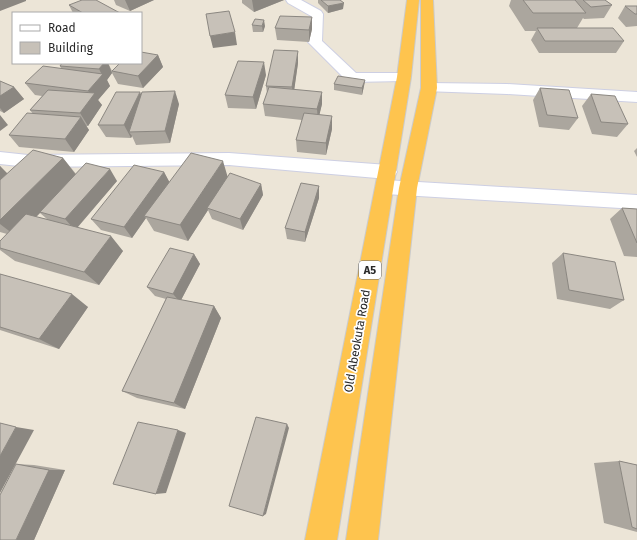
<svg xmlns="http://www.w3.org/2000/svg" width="637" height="540" font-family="'Fira Sans',sans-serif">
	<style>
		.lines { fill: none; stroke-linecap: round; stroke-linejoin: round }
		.minor-casing { stroke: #cdcfe3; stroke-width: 2 }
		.trunk-casing { stroke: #cbcbcb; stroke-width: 2 }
		.minor { fill: #fff; fill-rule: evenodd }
		.trunk { fill: #fec44e; fill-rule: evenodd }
		.wall { fill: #aba69e; fill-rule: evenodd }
		.shaded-wall { fill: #8b8781 }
		.building { fill: #c7c1b8; stroke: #8b8781 }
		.labels { text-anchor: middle; stroke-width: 3.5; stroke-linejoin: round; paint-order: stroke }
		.shield { fill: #fff; stroke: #686868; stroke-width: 1 }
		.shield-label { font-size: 11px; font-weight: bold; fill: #282828 }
		.street-label { font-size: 12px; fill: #282828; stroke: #fff }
	</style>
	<rect width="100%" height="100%" fill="#ece5d7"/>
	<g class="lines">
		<defs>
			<path id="minor" d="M286,0H301L321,11L323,14L322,41L356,73H404L409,74L411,77L409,80L404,81L352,82L347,81L308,42L311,16L288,3Z
				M429,83L507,84L637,92V102L507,94L424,91L421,88L424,85Z
				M0,152L28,155L229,153L388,165L394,167L397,172L394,177L388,179L229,165L28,167L0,164Z
				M385,180L637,195V209L385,194L378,192L376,187L378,182Z"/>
			<path id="trunk" d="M407,0H419L411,77L337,540H305L397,77Z
				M421,0H433L437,88L417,188L378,540H346L399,188L421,88Z"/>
		</defs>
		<!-- minor casing -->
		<use href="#minor" class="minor-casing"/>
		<!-- trunk casing -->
		<use href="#trunk" class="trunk-casing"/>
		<!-- minor -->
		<use href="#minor" class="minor"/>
		<!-- trunk -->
		<use href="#trunk" class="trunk"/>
	</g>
	<!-- wall -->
	<path class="wall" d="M114,0H154L130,11L116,5Z
		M242,0H284L254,12L242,3Z
		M318,0H340L343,9L328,13L318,3Z
		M511,0H605L612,5L604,18L584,19L583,18L577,28L624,41L616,53H539L531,40L536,31H525L509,6Z
		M69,5L120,13H73Z
		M625,6H637V26L626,27L618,18Z
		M312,17V29L309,42L277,40L275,28Z
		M252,25L265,26L263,32H253Z
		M158,55L163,67L143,88L118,84L112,73L107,80L110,86L98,100L102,105L88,126H86L89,130L74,152L19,147L9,135L33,114L30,110L42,96L35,95L25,83L61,68L60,66L62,63H108L112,71Z
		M298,63L294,89L322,104L319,115L332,129L326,155L297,152L296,140L302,120L265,116L263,104L267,93L266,86Z
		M266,75L256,109L228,108L225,95Z
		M365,80L364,86L362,95L334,90V84Z
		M0,81L14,87L24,99L4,113L0,111Z
		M540,88L578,118L569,130L539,127L533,100Z
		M591,94L628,124L617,137L592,134L582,106Z
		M141,95L179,104L170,143L136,145L132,136L131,138L106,137L98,125Z
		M637,148V157L634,151Z
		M63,158L76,174L117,181L78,227L123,251L99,285L15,261L0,250V241L7,234L0,232V166L7,174ZM40,213L47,219L36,217Z
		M164,172L169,182L228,177L261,184L263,195L243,230L212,219L208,210L188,241L154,231L146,218L132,238L101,230L91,219Z
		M319,186V198L305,242L287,239L285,228Z
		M622,208L637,209V257L624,256L610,219Z
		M563,253L624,300L610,309L557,299L552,263Z
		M194,254L200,264L181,300L214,306L221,318L185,409L137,398L122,391L166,299L155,296L147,287Z
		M0,274L88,307L59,349L0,330Z
		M619,461L637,465V532L604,523L594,463Z
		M16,464L34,465L65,470L34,540Z"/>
	<!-- shaded-wall -->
	<path class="shaded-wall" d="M0,0H26V1L0,11Z
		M125,0H154L130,11Z
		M252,0H284L254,12Z
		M344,3L343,9L328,13V6Z
		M312,17V29L309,42V30Z
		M264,20L265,26L263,32L262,26Z
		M235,32L237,45L213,48L210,36Z
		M298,51V63L293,99L292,87Z
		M158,55L163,67L143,88L138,76Z
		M264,62L266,75L256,109L253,97Z
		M104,63H108L112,73L107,80L110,86L98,100L102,105L88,126L80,113L92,97L88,91L102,75L99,69Z
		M365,80L364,86L362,95V88Z
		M14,87L24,99L4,113L0,108V96Z
		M175,91L179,104L170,143L165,131Z
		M140,92L146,105L129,132L132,136L131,138L124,125Z
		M322,92V104L318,121L317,109Z
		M0,115L8,125L0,131Z
		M332,116V129L326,155V143Z
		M81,117L89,130L74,152L65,139Z
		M63,158L76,175L17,237L0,224V220Z
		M223,161L228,178L207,208L208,210L188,241L180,225Z
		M0,166L12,178L0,188Z
		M110,169L117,181L75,230L65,219Z
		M164,172L170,183L144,216L146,218L132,238L124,227Z
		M261,184L263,195L243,230L240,219Z
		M319,186V198L305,242V232Z
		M111,236L123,251L99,285L84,272Z
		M194,254L200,264L180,302L173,294Z
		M72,294L88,307L59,349L39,339Z
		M214,306L221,318L185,409L174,403Z
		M287,424L289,428L266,514L263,516Z
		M16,427L34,430L0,493V456Z
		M178,430L186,433L166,493L156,494Z
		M49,470H65L34,540H16Z"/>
	<!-- building -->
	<path class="building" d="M82,0H96L120,13H83L69,5Z
		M321,0H340L344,3L328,6Z
		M523,0H575L586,13H533Z
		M583,0H605L612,5L591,7Z
		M625,6H637V14H635Z
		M229,11L235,32L210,36L206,14Z
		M280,16L312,17L309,30L275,28Z
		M255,19L264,20L262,26L252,25Z
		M537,28H613L624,41H545Z
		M274,50L298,51L292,87L266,86Z
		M141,52L158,55L138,76L112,71L120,63H141Z
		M238,61L264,62L253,97L225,95Z
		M62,63H104L99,69L60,66Z
		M43,66L103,74L88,91L25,83Z
		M338,76L365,80L362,88L334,84Z
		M0,81L14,87L0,96Z
		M269,87L322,92L317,109L263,104Z
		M540,88L569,90L578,118L547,115Z
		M48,90L95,93L80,113L30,110Z
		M175,91L165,131L129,132L142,92Z
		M116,92H140L124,125H98Z
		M591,94L615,96L628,124L601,122Z
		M27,113L81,117L65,139L9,135Z
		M304,113L332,116L326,143L296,140Z
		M33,150L63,158L0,220V180Z
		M191,153L223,161L180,225L144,216Z
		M86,163L110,169L65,219L40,212Z
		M134,165L164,172L124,227L91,219Z
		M230,173L261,184L240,219L207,208Z
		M301,183L319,186L305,232L285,228Z
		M622,208L637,209V243Z
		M26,214L111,236L84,272L0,248V241Z
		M170,248L194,254L173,294L147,287Z
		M563,253L615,262L624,300L569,290Z
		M0,274L72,294L39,339L0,327Z
		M167,297L214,306L174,403L122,391Z
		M256,417L287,424L263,516L229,506Z
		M138,422L178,430L156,494L113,484Z
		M0,423L16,427L0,456Z
		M619,461L637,465V529L632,527Z
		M16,464L49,470L16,540H0V495Z"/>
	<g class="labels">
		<!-- shield labels -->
		<rect class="shield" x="359" y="261" width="22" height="18" rx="3"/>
		<g class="shield-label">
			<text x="370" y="274">A5</text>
		</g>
		<!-- street labels -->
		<g class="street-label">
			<text transform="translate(357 341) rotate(-80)" y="4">Old Abeokuta Road</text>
		</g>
	</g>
	<!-- legend -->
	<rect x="12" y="12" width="130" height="52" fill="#ffffff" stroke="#a9a9a9"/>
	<rect x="20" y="25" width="20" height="6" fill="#ffffff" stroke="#a9a9a9"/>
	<text x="48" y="32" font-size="12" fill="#282828">Road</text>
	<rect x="20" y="42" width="20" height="12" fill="#c7c1b8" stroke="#a9a9a9"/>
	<text x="48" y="52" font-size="12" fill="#282828">Building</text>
</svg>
